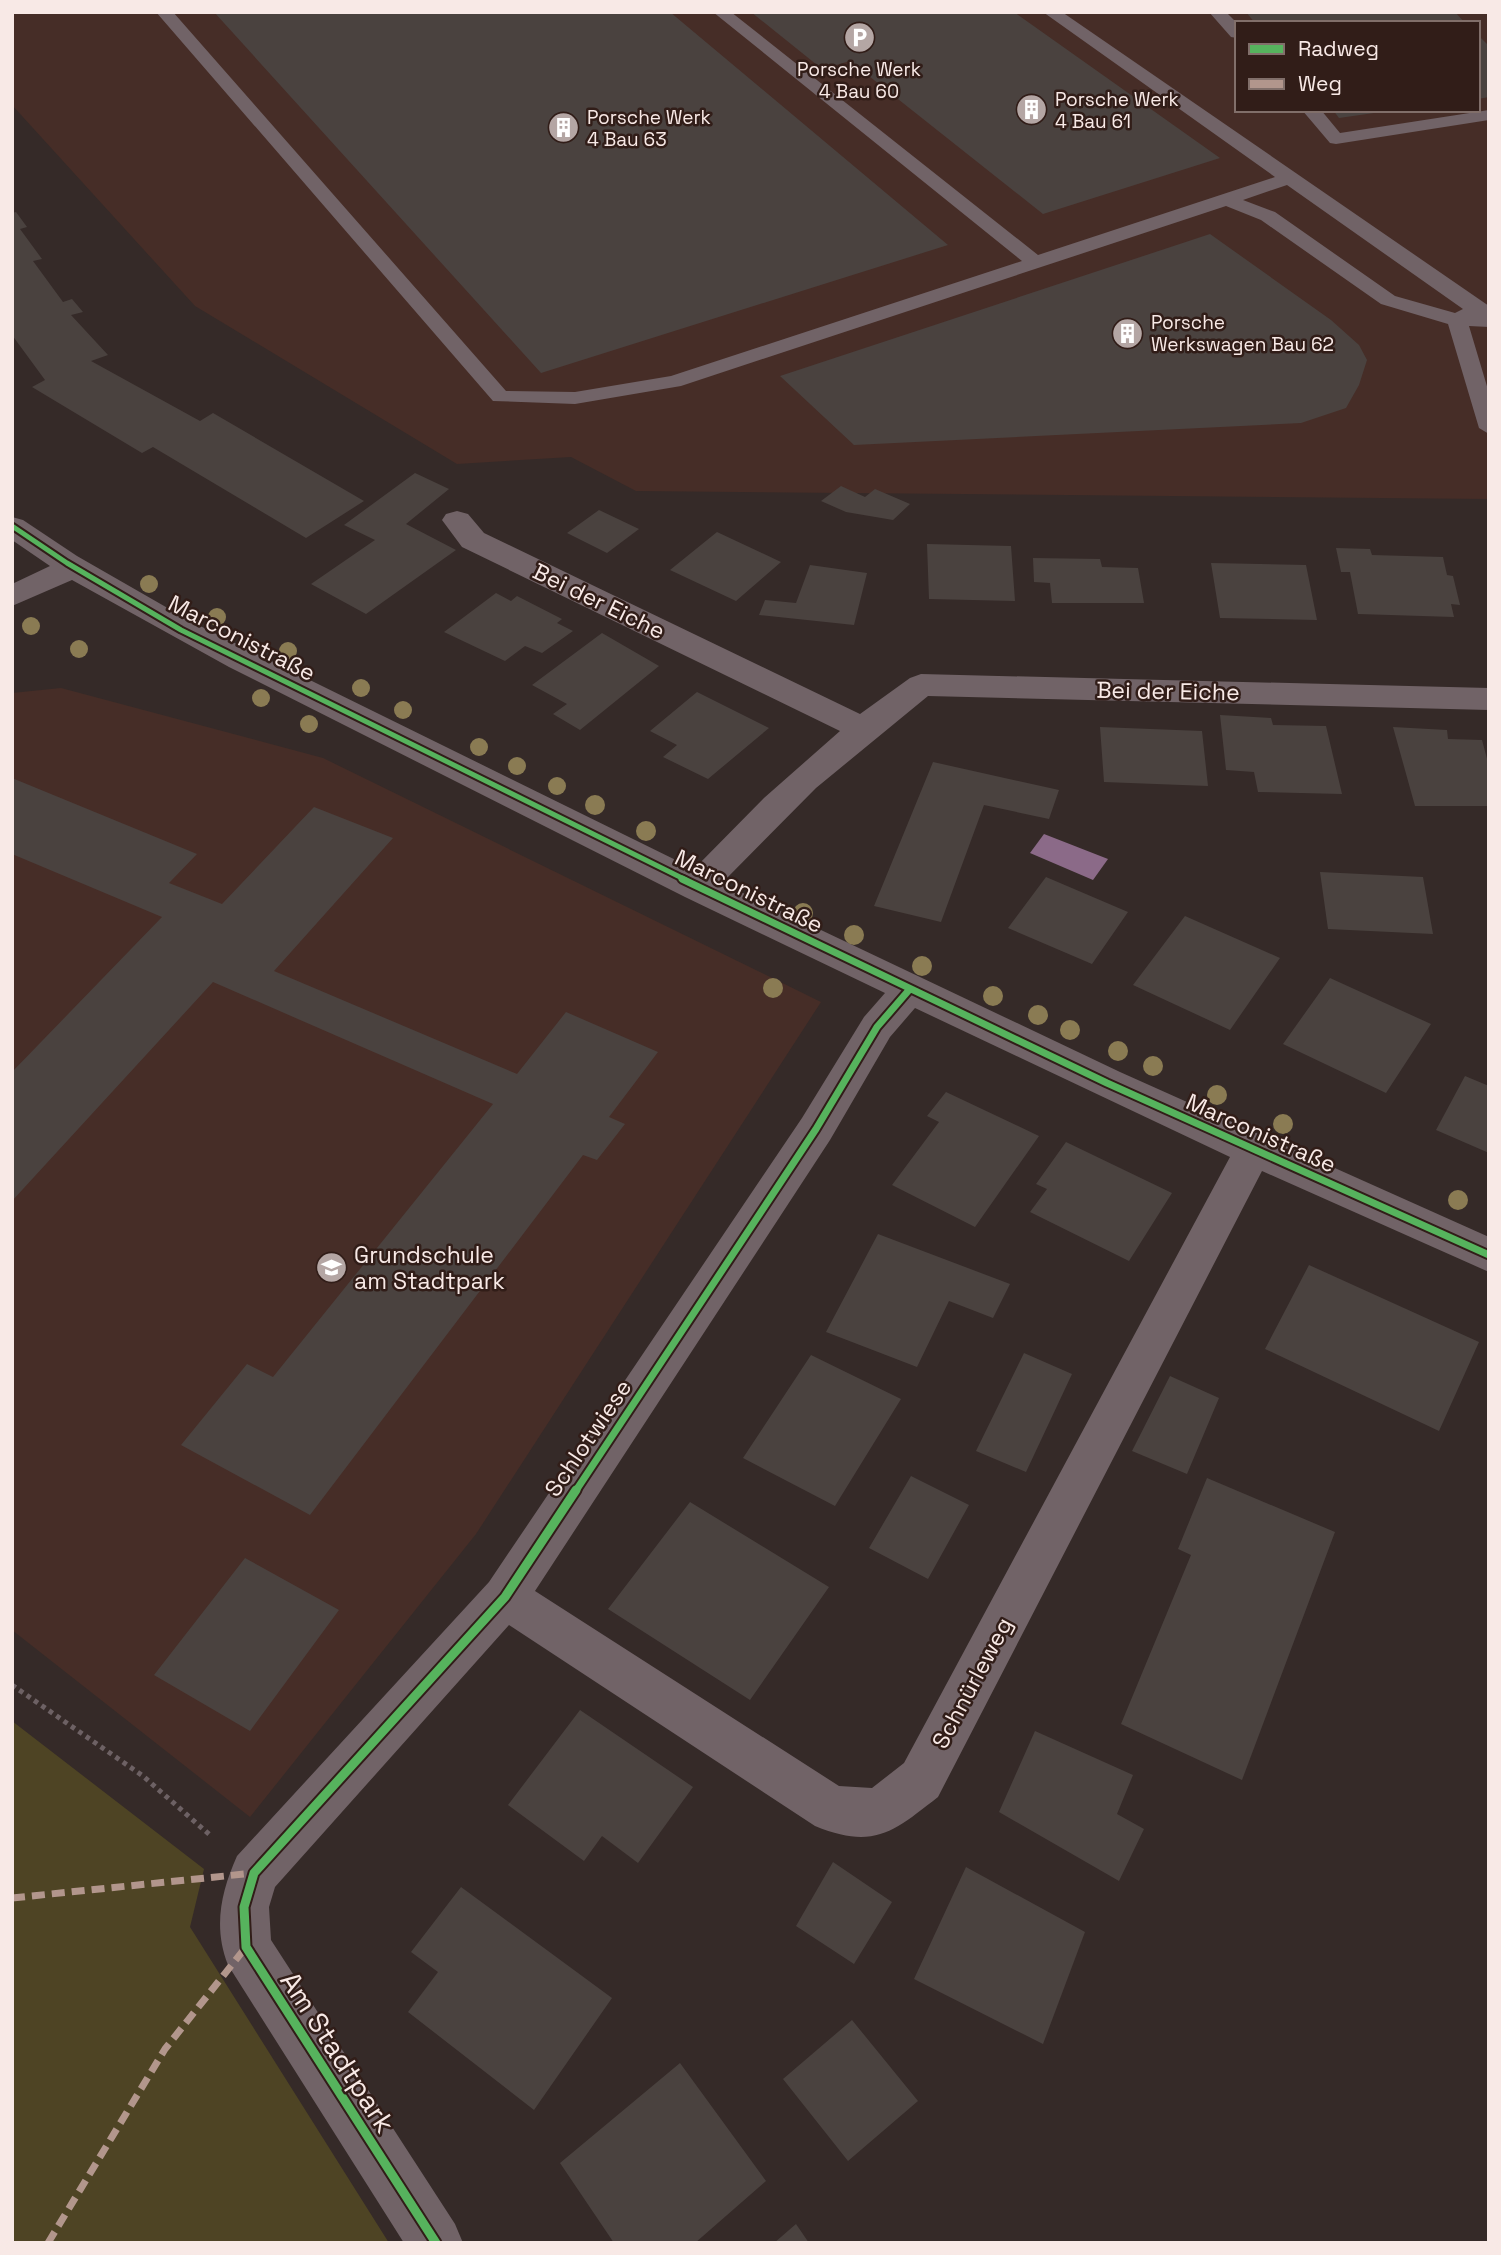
<svg xmlns="http://www.w3.org/2000/svg" width="1501" height="2255" font-family="'Space Grotesk',sans-serif">
	<style>
		.built { fill: #462d27; fill-rule: evenodd }
		.green { fill: #4e4424 }
		.water { fill: #8b6a88 }
		.building { fill: #4a423f }
		.lines { fill: none; stroke-linecap: round; stroke-linejoin: round }
		.path { stroke: #6d6164; stroke-width: 5; stroke-dasharray: 4.5 4.5; stroke-linecap: butt }
		.lane { fill: #716367; fill-rule: evenodd }
		.street { fill: #716367; fill-rule: evenodd }
		.quiet { stroke: #b2968c; stroke-width: 7; stroke-dasharray: 13 7; stroke-linecap: butt }
		.cycleway-far2-casing { stroke: #311d18; stroke-width: 9 }
		.cycleway-far1-casing { stroke: #311d18; stroke-width: 11 }
		.cycleway-casing { stroke: #311d18; stroke-width: 13 }
		.cycleway-far2 { stroke: #56b35d; stroke-width: 5 }
		.cycleway-far1 { stroke: #56b35d; stroke-width: 7 }
		.cycleway { stroke: #56b35d; stroke-width: 9 }
		.tree { fill: #8a7b53 }
		.labels { text-anchor: middle; stroke-width: 5; stroke-linejoin: round; paint-order: stroke }
		.far-poi-label { font-size: 19px; fill: #f8e9e6; stroke: #311d18; text-anchor: start }
		.street-label { font-size: 23px; fill: #f8e9e6; stroke: #311d18 }
		.poi-label { font-size: 23px; fill: #f8e9e6; stroke: #311d18; text-anchor: start }
		.near-street-label { font-size: 28px; fill: #f8e9e6; stroke: #311d18 }
	</style>
	<rect width="100%" height="100%" fill="#352a28"/>
	<!-- built -->
	<path class="built" d="M12,12H1489V499L636,491L571,457L457,464L195,306L12,105ZM1237,23H1478V110H1237Z
		M61,688L323,758L821,1002L476,1534L250,1817L12,1630V693Z"/>
	<!-- green -->
	<path class="green" d="M12,1721L204,1869L190,1927L389,2243H12Z"/>
	<!-- water -->
	<path class="water" d="M1044,834L1108,859L1093,880L1030,853Z"/>
	<!-- building -->
	<path class="building" d="M214,12H670L948,245L541,373Z
		M751,12H1014L1220,158L1043,214L850,61L822,69Z
		M1246,12H1455L1465,23H1255Z
		M1478,35L1489,46V97L1478,99Z
		M1333,110H1381V112L1339,118Z
		M16,212L27,227L20,229L42,259L33,261L63,302L72,299L83,312L71,315L108,355L91,361L200,421L213,413L364,501L306,538L153,447L142,453L32,387L45,380L12,335V213Z
		M1210,234L1331,320L1359,345L1367,360L1359,385L1346,408L1301,423L854,445L780,376Z
		M415,473L449,489L406,524L456,550L366,614L311,584L375,540L344,525Z
		M841,486L865,497L875,489L910,504L893,520L846,512L821,501Z
		M599,510L639,529L607,553L567,533Z
		M717,532L781,562L736,601L670,570Z
		M927,544L1011,546L1015,601L929,599Z
		M1336,548L1370,549L1372,555L1443,557L1447,575L1453,576L1460,605L1451,604L1454,617L1358,614L1350,572H1341Z
		M1033,558L1100,559L1102,567L1138,568L1144,603H1052L1050,583L1034,582Z
		M1211,563L1306,565L1317,620L1220,618Z
		M810,565L867,573L854,625L759,615L765,600L796,603Z
		M496,593L511,601L517,596L562,619L557,623L573,631L542,653L525,646L505,661L444,632Z
		M602,633L659,666L580,730L553,714L567,704L532,685Z
		M697,692L769,728L708,779L663,757L677,745L650,731Z
		M1220,715L1271,718L1273,725L1326,726L1342,794L1258,792L1254,772L1226,770Z
		M1100,727L1202,731L1208,786L1104,782Z
		M1393,727L1447,730L1448,739L1482,740L1489,766V806H1415Z
		M933,762L1059,790L1049,819L984,805L941,922L874,906Z
		M12,778L197,854L169,883L222,904L314,807L393,838L274,971L517,1074L566,1012L658,1052L609,1117L625,1124L597,1160L583,1155L310,1515L181,1445L247,1364L273,1377L493,1104L213,982L12,1201V1072L162,917L12,854Z
		M1320,872L1423,877L1433,934L1328,929Z
		M1046,877L1128,912L1092,964L1008,928Z
		M1185,916L1280,958L1230,1030L1133,985Z
		M1330,978L1431,1024L1386,1093L1283,1044Z
		M1465,1076L1489,1086V1153L1436,1130Z
		M946,1092L1039,1136L975,1227L892,1185L939,1122L927,1116Z
		M1066,1142L1172,1193L1129,1261L1030,1212L1047,1189L1036,1184Z
		M878,1234L1010,1284L993,1318L949,1301L917,1367L826,1332Z
		M1309,1265L1479,1342L1439,1431L1265,1349Z
		M1024,1353L1072,1374L1026,1472L976,1451Z
		M811,1355L901,1399L835,1506L743,1458Z
		M1170,1376L1219,1398L1187,1474L1132,1451Z
		M911,1476L969,1505L928,1579L869,1548Z
		M1207,1478L1335,1532L1242,1780L1121,1724L1191,1555L1178,1549Z
		M690,1502L829,1587L750,1700L608,1609Z
		M245,1558L339,1610L250,1731L154,1675Z
		M580,1710L693,1787L638,1863L602,1836L584,1861L508,1805Z
		M1035,1731L1133,1775L1117,1814L1144,1829L1119,1881L999,1812Z
		M833,1862L892,1902L854,1964L796,1926Z
		M966,1867L1085,1932L1043,2044L914,1979Z
		M461,1887L612,1998L534,2110L408,2012L438,1972L411,1952Z
		M852,2020L918,2101L848,2161L783,2079Z
		M680,2063L766,2181L695,2243H614L560,2163Z
		M796,2224L809,2243H774Z"/>
	<g class="lines">
		<!-- path -->
		<path class="path" d="M12,1685L143,1776L211,1836"/>
		<!-- lane -->
		<path class="lane" d="M156,12H173L506,391L575,392L671,376L1022,261L713,12H731L1038,255L1275,177L1043,12H1062L1489,306V327L1469,326L1489,393V434L1479,428L1448,324L1381,304L1261,220L1226,206L681,386L575,404L493,401ZM1287,185L1463,309L1455,313L1395,296L1275,212L1243,200Z
			M1209,12H1226L1237,23V38L1231,37Z
			M1302,110H1321L1340,133L1489,110V120L1336,144L1330,143Z"/>
		<!-- street -->
		<path class="street" d="M457,511L468,514L484,533L860,714L910,678L921,674L1489,688V710L928,696L816,788L722,883L1120,1072L1489,1237V1272L1262,1171L938,1797C893,1832 874,1850 815,1826L509,1625L275,1887L269,1907L271,1940L455,2224L463,2243H404L228,1965C213,1927 221,1892 237,1856L489,1582L802,1118L864,1017L885,993L685,897L229,667L72,580L12,606V584L50,566L12,540V517L23,520L77,556L192,622L694,869L764,798L840,731L462,547L442,520L446,514ZM915,1008L1230,1157L904,1763L872,1788L839,1786L535,1591L830,1140L890,1037Z"/>
		<!-- quiet -->
		<path class="quiet" d="M12,1898L254,1873
			M48,2243L165,2049L246,1947"/>
		<defs>
			<path id="cycleway-far2" d="M12,526L67,563L181,630L686,880"/>
			<path id="cycleway-far1" d="M682,879L1107,1083L1489,1255
				M575,1492L816,1129L877,1027L909,990"/>
			<path id="cycleway" d="M436,2243L246,1947L244,1907L254,1873L505,1597L576,1490"/>
		</defs>
		<!-- cycleway-far2 casing -->
		<use href="#cycleway-far2" class="cycleway-far2-casing"/>
		<!-- cycleway-far1 casing -->
		<use href="#cycleway-far1" class="cycleway-far1-casing"/>
		<!-- cycleway casing -->
		<use href="#cycleway" class="cycleway-casing"/>
		<!-- cycleway-far2 -->
		<use href="#cycleway-far2" class="cycleway-far2"/>
		<!-- cycleway-far1 -->
		<use href="#cycleway-far1" class="cycleway-far1"/>
		<!-- cycleway -->
		<use href="#cycleway" class="cycleway"/>
	</g>
	<!-- trees -->
	<g class="tree">
		<circle cx="149" cy="584" r="9"/>
		<circle cx="217" cy="617" r="9"/>
		<circle cx="31" cy="626" r="9"/>
		<circle cx="79" cy="649" r="9"/>
		<circle cx="288" cy="651" r="9"/>
		<circle cx="361" cy="688" r="9"/>
		<circle cx="261" cy="698" r="9"/>
		<circle cx="403" cy="710" r="9"/>
		<circle cx="309" cy="724" r="9"/>
		<circle cx="479" cy="747" r="9"/>
		<circle cx="517" cy="766" r="9"/>
		<circle cx="557" cy="786" r="9"/>
		<circle cx="595" cy="805" r="10"/>
		<circle cx="646" cy="831" r="10"/>
		<circle cx="803" cy="913" r="10"/>
		<circle cx="854" cy="935" r="10"/>
		<circle cx="922" cy="966" r="10"/>
		<circle cx="773" cy="988" r="10"/>
		<circle cx="993" cy="996" r="10"/>
		<circle cx="1038" cy="1015" r="10"/>
		<circle cx="1070" cy="1030" r="10"/>
		<circle cx="1118" cy="1051" r="10"/>
		<circle cx="1153" cy="1066" r="10"/>
		<circle cx="1217" cy="1095" r="10"/>
		<circle cx="1283" cy="1124" r="10"/>
		<circle cx="1458" cy="1200" r="10"/>
	</g>
	<!-- icons -->
	<defs>
		<symbol id="parking-disc" viewBox="-11 -11 22 22"><circle r="9.5" fill="#b4a6a4" stroke="#311d18"/><path d="M-3.5-5.5H1a3.5 3.5 0 0 1 0 7H-1V5.5H-3.5ZM-1-3.4V-.6H.8a1.4 1.4 0 0 0 0-2.8Z" fill="#fff"/></symbol>
		<symbol id="building-disc" viewBox="-11 -11 22 22"><circle r="9.5" fill="#b4a6a4" stroke="#311d18"/><path d="M-4-6H4V6H1V3H-1V6H-4ZM-2.5-4.3h1.7v1.8h-1.7ZM.8-4.3h1.7v1.8H.8ZM-2.5-1h1.7V.8h-1.7ZM.8-1h1.7V.8H.8Z" fill="#fff"/></symbol>
		<symbol id="school-disc" viewBox="-11 -11 22 22"><circle r="9.5" fill="#b4a6a4" stroke="#311d18"/><path d="M0-5L7-2L0 1L-7-2ZM-4 1L0 2.5L4 1V4Q0 6-4 4Z" fill="#fff"/></symbol>
	</defs>
	<g fill-rule="evenodd">
		<use href="#parking-disc" x="842" y="20" width="35" height="35"/>
		<use href="#building-disc" x="1014" y="92" width="35" height="35"/>
		<use href="#building-disc" x="546" y="110" width="35" height="35"/>
		<use href="#building-disc" x="1110" y="316" width="35" height="35"/>
		<use href="#school-disc" x="314" y="1250" width="35" height="35"/>
	</g>
	<g class="labels">
		<!-- far-poi labels -->
		<g class="far-poi-label">
			<text x="859" y="76" text-anchor="middle">Porsche Werk<tspan x="859" dy="22">4 Bau 60</tspan></text>
			<text x="1055" y="106">Porsche Werk<tspan x="1055" dy="22">4 Bau 61</tspan></text>
			<text x="587" y="124">Porsche Werk<tspan x="587" dy="22">4 Bau 63</tspan></text>
			<text x="1151" y="329">Porsche<tspan x="1151" dy="22">Werkswagen Bau 62</tspan></text>
		</g>
		<!-- street labels -->
		<g class="street-label">
			<text transform="translate(599 601) rotate(26)" y="8">Bei der Eiche</text>
			<text transform="translate(242 638) rotate(27)" y="8">Marconistraße</text>
			<text transform="translate(1168 691) rotate(1)" y="8">Bei der Eiche</text>
			<text transform="translate(749 891) rotate(26)" y="8">Marconistraße</text>
			<text transform="translate(1261 1133) rotate(24)" y="8">Marconistraße</text>
			<text transform="translate(588 1438) rotate(-56)" y="8">Schlotwiese</text>
			<text transform="translate(972 1683) rotate(-62)" y="8">Schnürleweg</text>
		</g>
		<!-- poi labels -->
		<g class="poi-label">
			<text x="354" y="1263">Grundschule<tspan x="354" dy="26">am Stadtpark</tspan></text>
		</g>
		<!-- near-street labels -->
		<g class="near-street-label">
			<text transform="translate(338 2052) rotate(57)" y="10">Am Stadtpark</text>
		</g>
	</g>
	<!-- border -->
	<rect width="1501" height="2255" fill="none" stroke="#f8e9e6" stroke-width="28"/>
	<!-- legend -->
	<rect x="1235" y="21" width="245" height="91" fill="#311d18" stroke="#816f6a" stroke-width="2"/>
	<rect x="1249" y="44" width="35" height="10" fill="#56b35d" stroke="#816f6a" stroke-width="2"/>
	<text x="1298" y="56" font-size="21" fill="#f8e9e6">Radweg</text>
	<rect x="1249" y="79" width="35" height="10" fill="#b2968c" stroke="#816f6a" stroke-width="2"/>
	<text x="1298" y="91" font-size="21" fill="#f8e9e6">Weg</text>
</svg>
